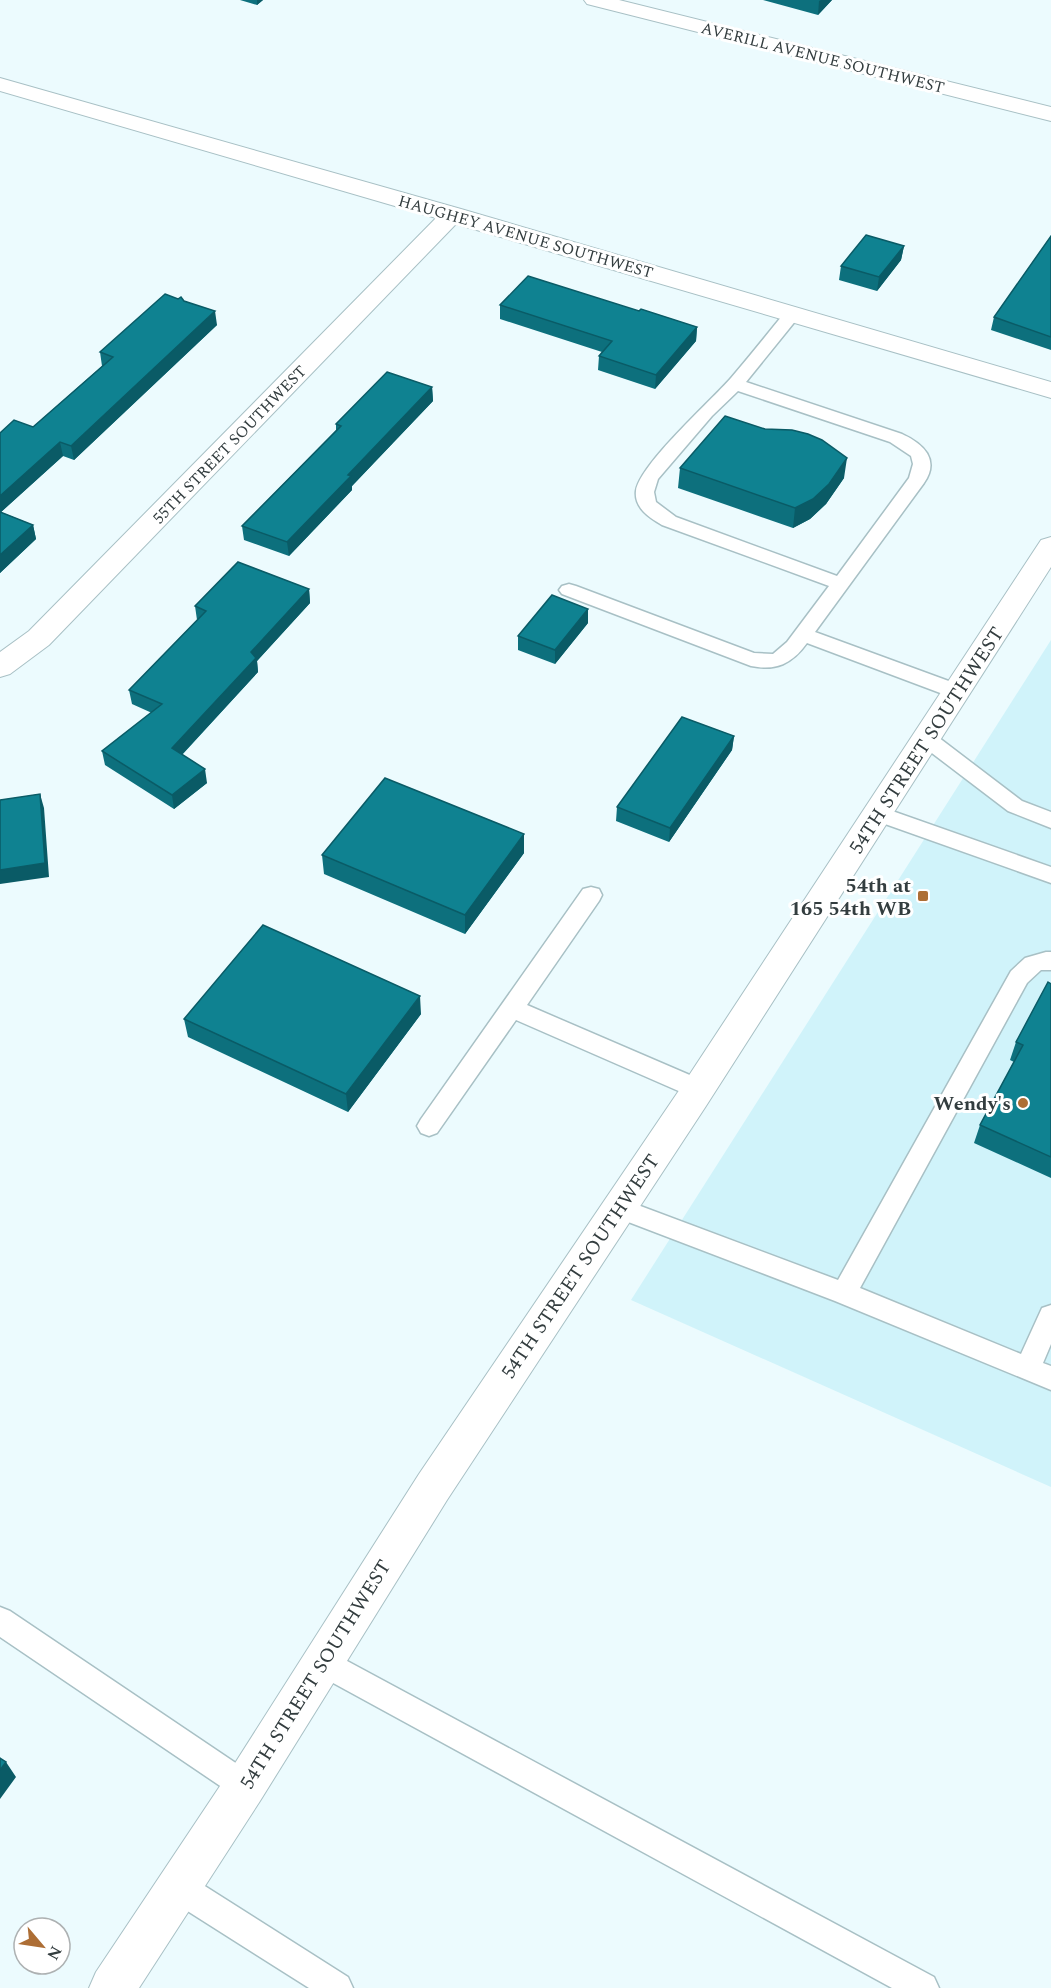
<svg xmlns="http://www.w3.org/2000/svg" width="1051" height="1988" font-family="Spectral,serif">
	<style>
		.built { fill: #d0f3fa }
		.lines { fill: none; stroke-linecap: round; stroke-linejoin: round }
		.service-casing { stroke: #a8c0c5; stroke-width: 3 }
		.minor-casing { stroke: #a8c0c5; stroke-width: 2 }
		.secondary-casing { stroke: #a8c0c5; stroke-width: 2 }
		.service { fill: #fff; fill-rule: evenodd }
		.minor { fill: #fff; fill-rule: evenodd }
		.secondary { fill: #fff; fill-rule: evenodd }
		.wall { fill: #0d707d }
		.shaded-wall { fill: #0a5b66 }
		.building { fill: #0f8291; stroke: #0a5b66; stroke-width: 1.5 }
		.poi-dot { fill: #ad6e35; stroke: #fff; stroke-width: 2 }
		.labels { text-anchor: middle; stroke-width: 6; stroke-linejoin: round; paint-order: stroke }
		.far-street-label { font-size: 16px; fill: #333d3f; stroke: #fff }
		.street-label { font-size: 20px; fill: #333d3f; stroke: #fff }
		.poi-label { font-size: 20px; font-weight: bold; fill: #333d3f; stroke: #fff; text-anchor: end }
	</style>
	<rect width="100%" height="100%" fill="#ecfbfe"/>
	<!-- built -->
	<path class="built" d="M1051,640V1487L631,1300Z"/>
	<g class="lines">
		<defs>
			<path id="service" d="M793,309L801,314L746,382L902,434C924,444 940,460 924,483L815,632L965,687L968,692L965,697L958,699L951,697L807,643C792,664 776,671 751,666L562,594L559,590L562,586L569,584L576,586L754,653L773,654L787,642L829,586L662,525C650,518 634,508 636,491C640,464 711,401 731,378C750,356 768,333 787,310ZM738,391L890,442L911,456L913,464L909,478L837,576L676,517L656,502L654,492L658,479L712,416Z
				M927,732L934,734L1022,801L1051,812V828L1008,811L920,744L917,739L920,734Z
				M878,806L1051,867V883L871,819L868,814L871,809Z
				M591,887L599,889L602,895L599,901L527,1005L706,1082L710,1089L706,1096L698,1099L690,1096L516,1020L437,1133L429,1136L421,1133L417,1126L421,1119L583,889Z
				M1046,952H1051V970H1041L1027,983L860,1288L1021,1354L1042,1308L1051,1305V1344L1043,1363L1051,1366V1390L835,1301L610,1215L607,1208L610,1201L619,1198L838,1280L1011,971L1025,958Z
				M0,1607L10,1611L255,1776L260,1786L255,1796L245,1801L235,1796L0,1637Z
				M323,1648L934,1977L939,1988H892L313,1672L309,1662L313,1652Z
				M178,1872L189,1876L348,1977L353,1988H309L167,1898L163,1887L167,1876Z"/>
			<path id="minor" d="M584,0H619L1051,107V121L587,4Z
				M0,78L461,209L1051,382V398L456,224L49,645L10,674L0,677V652L29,631L436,218L0,91Z"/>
			<path id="secondary" d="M1051,537V567L706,1106L447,1500L260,1801L139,1988H89L96,1972L230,1771L419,1474L682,1086L1041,540Z"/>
		</defs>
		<!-- service casing -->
		<use href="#service" class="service-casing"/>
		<!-- minor casing -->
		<use href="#minor" class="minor-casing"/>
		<!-- secondary casing -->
		<use href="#secondary" class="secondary-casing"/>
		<!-- service -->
		<use href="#service" class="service"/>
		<!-- minor -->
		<use href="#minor" class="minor"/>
		<!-- secondary -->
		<use href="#secondary" class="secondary"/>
	</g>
	<!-- wall -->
	<path class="wall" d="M240,0H263L257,5Z
		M763,0H832L818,15Z
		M1051,236V350L991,330L994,317Z
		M904,246L901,260L877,291L839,280L841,266Z
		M184,301L217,325L74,460L63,456L1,512L33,525L36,539L0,573V433L33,427L102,366L100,352Z
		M500,305L639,311L697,327L696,341L655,389L598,370L599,356L602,352L500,319Z
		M432,387L433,401L352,486V490L289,556L244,540L242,526L336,430V424Z
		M680,468L844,478L826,504L810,519L793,528L678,488Z
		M309,589L310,603L257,661L258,672L182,755L207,783L174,809L105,765L102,751L152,713L132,704L129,690L197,620L195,606Z
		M588,623L555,664L518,650V636Z
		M734,736L732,750L669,842L616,821L617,807Z
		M524,853L465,934L324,874L322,855Z
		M1051,984V1178L974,1143L980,1125L1014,1062L1010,1060L1016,1042Z
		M421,1014L348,1112L188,1037L184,1019Z"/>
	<!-- shaded-wall -->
	<path class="shaded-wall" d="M257,0H263L257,5Z
		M821,0H832L818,15L819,1Z
		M904,246L901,260L877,291L879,277Z
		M215,311L217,325L74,460L71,446Z
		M697,327L696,341L655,389L656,375Z
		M432,387L433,401L352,486V490L289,556L287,542L348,475Z
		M60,442L63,456L0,513V496Z
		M847,458L844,478L826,504L810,519L793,528L795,508Z
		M33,525L36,539L0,573V555Z
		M309,589L310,603L257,661L258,672L175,762L172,748L251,652Z
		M588,609V623L555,664V650Z
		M734,736L732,750L669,842L670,828Z
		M205,769L207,783L174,809L172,795Z
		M40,794L44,808L49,877L0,884V870Z
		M524,834V853L465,934V915Z
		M420,996L421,1014L348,1112L346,1094Z
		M6,1762L16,1777L0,1799V1770Z"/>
	<!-- building -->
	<path class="building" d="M866,235L904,246L879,277L841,266Z
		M1051,236V337L994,317Z
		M528,276L639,311L641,309L697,327L656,375L599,356L612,341L500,305Z
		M165,294L178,299L181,297L184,301L215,311L71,446L60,442L0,496V433L14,420L33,427L113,357L100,352Z
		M387,372L432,387L348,475L351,476L287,542L242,526L341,426L336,424Z
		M725,416L765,429L792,430L808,434L822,440L847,458L829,484L813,499L795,508L680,468Z
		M0,512L33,525L0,555Z
		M238,562L309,589L251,652L256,658L172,748L205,769L172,795L102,751L162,704L129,690L206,611L195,606Z
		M552,595L588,609L555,650L518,636Z
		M682,717L734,736L670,828L617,807Z
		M385,778L524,834L465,915L322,855Z
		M40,794L45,863L0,870V800Z
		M263,925L420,996L346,1094L184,1019Z
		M1048,982L1051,984V1157L980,1125L1023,1045L1016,1042Z
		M0,1758L6,1762L0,1770Z"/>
	<!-- markers -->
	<g class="poi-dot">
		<rect x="917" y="890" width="12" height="12" rx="3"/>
		<circle cx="1023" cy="1103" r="6"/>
	</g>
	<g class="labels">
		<!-- far-street labels -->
		<g class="far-street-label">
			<text transform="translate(823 57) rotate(14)" y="6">AVERILL AVENUE SOUTHWEST</text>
			<text transform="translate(526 236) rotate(16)" y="6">HAUGHEY AVENUE SOUTHWEST</text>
			<text transform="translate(229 444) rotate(-46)" y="6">55TH STREET SOUTHWEST</text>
		</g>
		<!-- street labels -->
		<g class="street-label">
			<text transform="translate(926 740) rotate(-57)" y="7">54TH STREET SOUTHWEST</text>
			<text transform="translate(580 1266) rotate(-56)" y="7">54TH STREET SOUTHWEST</text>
			<text transform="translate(315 1674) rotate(-58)" y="7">54TH STREET SOUTHWEST</text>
		</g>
		<!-- poi labels -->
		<g class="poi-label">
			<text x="911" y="892">54th at<tspan x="911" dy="23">165 54th WB</tspan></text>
			<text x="1011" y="1110">Wendy's</text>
		</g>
	</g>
	<!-- north arrow -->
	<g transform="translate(42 1946) rotate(119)"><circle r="28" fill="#ffffff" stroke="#adb1b2" stroke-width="1.5"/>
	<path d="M0-4.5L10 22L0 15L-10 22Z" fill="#ad6e35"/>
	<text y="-9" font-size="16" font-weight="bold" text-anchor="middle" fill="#333d3f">N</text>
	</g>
</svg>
